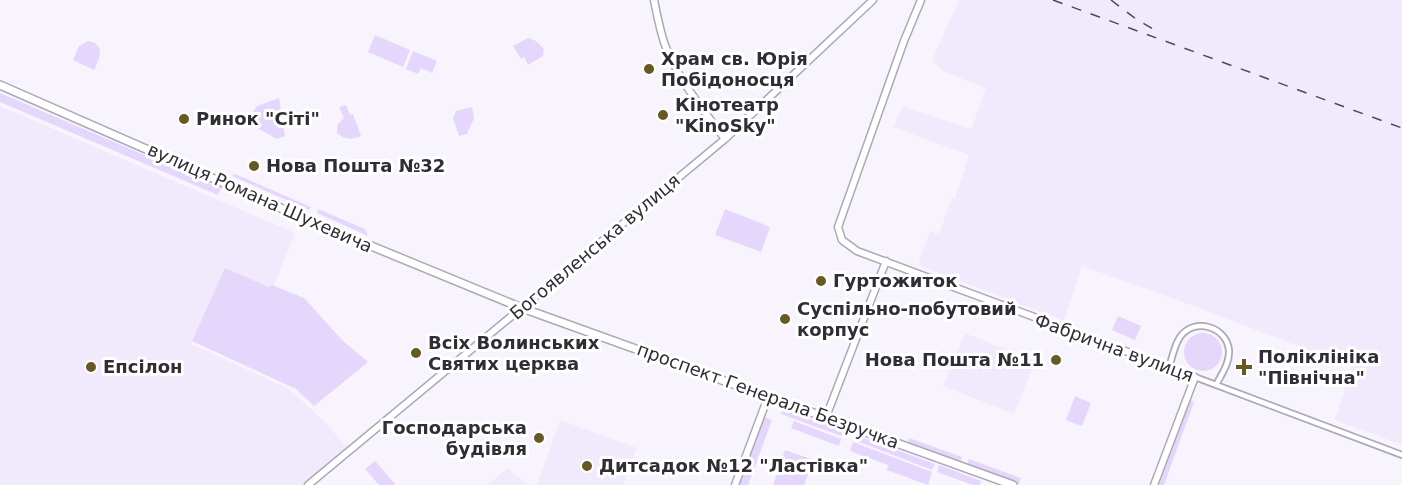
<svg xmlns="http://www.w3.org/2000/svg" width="1402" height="485" font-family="'DejaVu Sans',sans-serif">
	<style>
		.built { fill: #f1eafc }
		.green { fill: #e5d6fb }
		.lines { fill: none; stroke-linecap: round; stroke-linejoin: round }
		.minor-casing { stroke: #ada8b6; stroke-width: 8 }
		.tertiary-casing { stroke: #ada8b6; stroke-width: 9 }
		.secondary-casing { stroke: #ada8b6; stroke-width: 10 }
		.minor { stroke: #fff; stroke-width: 4.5 }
		.tertiary { stroke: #fff; stroke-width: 6 }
		.secondary { stroke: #fff; stroke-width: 7 }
		.rail { stroke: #4d4b51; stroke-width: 1.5; stroke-dasharray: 10 10; stroke-linecap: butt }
		.poi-dot { fill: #675926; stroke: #fff; stroke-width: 2 }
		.labels { text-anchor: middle; stroke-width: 6; stroke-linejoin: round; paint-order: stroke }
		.poi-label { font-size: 18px; font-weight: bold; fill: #302e34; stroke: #fff; text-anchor: start }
		.street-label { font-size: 18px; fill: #302e34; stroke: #fff }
	</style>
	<rect width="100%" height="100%" fill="#f8f4fd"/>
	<!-- built -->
	<path class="built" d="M959,0H1402V445L1335,420L1352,367L1194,306L1082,266L1064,321L918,265L930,231L939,234L952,198L955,199L969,155L893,127L903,106L971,129L986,88L942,71L932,60Z
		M0,106L295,233L274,285L269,287L225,268L191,344L289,389L324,421L349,450L308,485H0Z
		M965,333L1035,361L1014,414L943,386Z
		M560,420L637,448L623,485H537Z
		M508,468L528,485H487Z"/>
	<!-- green -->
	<path class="green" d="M375,35L410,50L403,67L368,52Z
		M528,38L536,41L544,49L543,56L528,65L524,57L521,59L513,46Z
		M88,41L95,43L100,49L99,59L94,70L73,60L79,46Z
		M413,51L437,61L432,73L421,68L418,74L406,69Z
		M0,93L221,188L218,195L0,102Z
		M279,98L285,136L277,139L259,129L252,113L257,106Z
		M346,105L350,115L353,114L361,136C351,140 345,140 337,133V125L344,118L339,107Z
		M472,107L474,118L467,134L459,136L453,118L456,111Z
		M235,174L311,207L309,210L232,176Z
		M318,209L365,229L368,236L317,213Z
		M725,209L770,227L761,252L715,235Z
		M225,268L269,287L272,285L304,298L342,340L368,362L314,406L296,389L192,341Z
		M1118,316L1141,326L1135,340L1112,330Z
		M1184 352a19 19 0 1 1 38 0a19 19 0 1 1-38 0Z
		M1075,396L1091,403L1082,426L1066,420Z
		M1190,400L1194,402L1164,485H1159Z
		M782,409L843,431L841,436L781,414Z
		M764,417L772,420L748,485H739Z
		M794,421L841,439L839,446L791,428Z
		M856,435L935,464L932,470L854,440Z
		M909,438L962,457L961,462L908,443Z
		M853,442L932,472L928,485L887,470L888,465L850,451Z
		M785,450L814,460L804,485H773Z
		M969,459L1021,478L1019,484L967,465Z
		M375,461L396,485H379L365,469Z
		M939,465L981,481L980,485H973L937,472Z"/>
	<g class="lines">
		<defs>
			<path id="minor" d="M1169,368C1172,358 1174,346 1180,337C1194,317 1226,326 1229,350C1230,363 1221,375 1216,385
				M1195,377L1402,455"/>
			<path id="tertiary" d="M654,0C657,15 660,31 665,45C678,79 703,110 725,139
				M921,0L904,41L838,227L842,240L857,251L1195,377L1154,485
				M826,417L886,261
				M308,485L725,139L873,0
				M735,485L768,397"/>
			<path id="secondary" d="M0,85L308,220L522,308L1013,485"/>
		</defs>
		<!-- minor casing -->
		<use href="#minor" class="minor-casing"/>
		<!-- tertiary casing -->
		<use href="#tertiary" class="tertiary-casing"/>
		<!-- secondary casing -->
		<use href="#secondary" class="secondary-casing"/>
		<!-- minor -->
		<use href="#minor" class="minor"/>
		<!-- tertiary -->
		<use href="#tertiary" class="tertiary"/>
		<!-- secondary -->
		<use href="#secondary" class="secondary"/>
		<!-- rail -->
		<path class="rail" d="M1053,0L1402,128
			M1111,0L1136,19L1158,32"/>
	</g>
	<!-- markers -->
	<g class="poi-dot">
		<circle cx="649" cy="69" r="6"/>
		<circle cx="663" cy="115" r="6"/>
		<circle cx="184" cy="119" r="6"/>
		<circle cx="254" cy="166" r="6"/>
		<circle cx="821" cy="281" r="6"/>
		<circle cx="785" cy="319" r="6"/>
		<circle cx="416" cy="353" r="6"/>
		<circle cx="1056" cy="360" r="6"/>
		<circle cx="91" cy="367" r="6"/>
		<path d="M1241 358h6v6h6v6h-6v6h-6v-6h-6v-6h6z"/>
		<circle cx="539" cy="438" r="6"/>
		<circle cx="587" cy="466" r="6"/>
	</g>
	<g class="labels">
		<!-- poi labels -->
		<g class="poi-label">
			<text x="661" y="65">Храм св. Юрія<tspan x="661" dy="21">Побідоносця</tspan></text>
			<text x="675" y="111">Кінотеатр<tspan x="675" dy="21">"KinoSky"</tspan></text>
			<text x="196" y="125">Ринок "Сіті"</text>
			<text x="266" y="172">Нова Пошта №32</text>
			<text x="833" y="287">Гуртожиток</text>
			<text x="797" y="315">Суспільно-побутовий<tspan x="797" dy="21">корпус</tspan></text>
			<text x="428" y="349">Всіх Волинських<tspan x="428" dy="21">Святих церква</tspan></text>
			<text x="1258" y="363">Поліклініка<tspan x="1258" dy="21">"Північна"</tspan></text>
			<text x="1044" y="366" text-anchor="end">Нова Пошта №11</text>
			<text x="103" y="373">Епсілон</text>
			<text x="527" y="434" text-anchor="end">Господарська<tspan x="527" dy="21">будівля</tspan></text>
			<text x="599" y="472">Дитсадок №12 "Ластівка"</text>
		</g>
		<!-- street labels -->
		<g class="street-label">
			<text transform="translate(260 198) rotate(24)" y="6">вулиця Романа Шухевича</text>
			<text transform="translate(595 247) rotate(-40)" y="6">Богоявленська вулиця</text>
			<text transform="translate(1114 348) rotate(20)" y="6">Фабрична вулиця</text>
			<text transform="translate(768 396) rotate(20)" y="6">проспект Генерала Безручка</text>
		</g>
	</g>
</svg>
